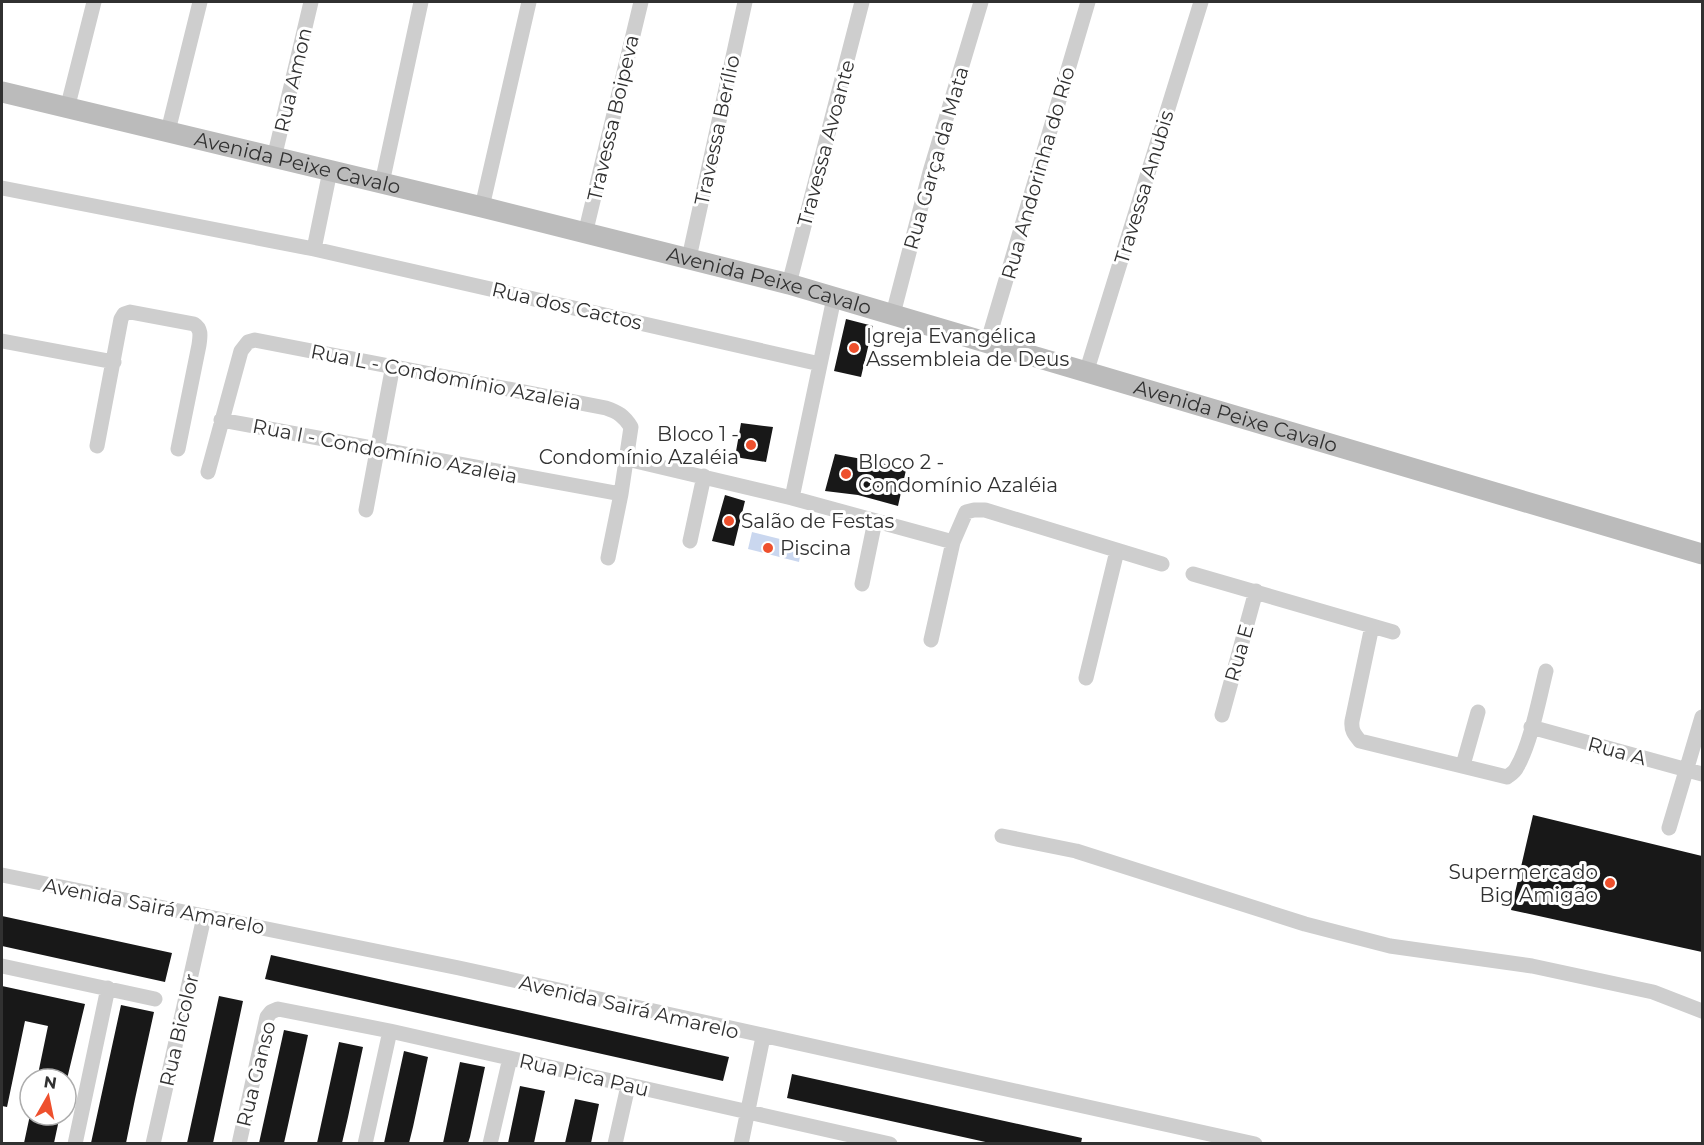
<svg xmlns="http://www.w3.org/2000/svg" width="1704" height="1145" font-family="Montserrat,sans-serif">
	<style>
		.water { fill: #cad7ef }
		.building { fill: #181818 }
		.lines { fill: none; stroke-linecap: round; stroke-linejoin: round }
		.street { stroke: #cecece; stroke-width: 15 }
		.secondary { stroke: #bbb; stroke-width: 21 }
		.poi-dot { fill: #ee502d; stroke: #fff; stroke-width: 2 }
		.labels { text-anchor: middle; stroke-width: 6; stroke-linejoin: round; paint-order: stroke }
		.street-label { font-size: 20px; fill: #313131; stroke: #fff }
		.poi-label { font-size: 20px; fill: #313131; stroke: #fff; text-anchor: start }
	</style>
	<rect width="100%" height="100%" fill="#fff"/>
	<!-- water -->
	<path class="water" d="M752,532L784,540L782,547L801,551L799,562L748,549Z"/>
	<!-- building -->
	<path class="building" d="M846,319L873,326L861,377L834,371Z
		M741,423L773,427L766,462L735,457Z
		M835,454L878,462L906,470L898,506L858,495L825,491Z
		M725,495L745,501L734,546L712,541Z
		M1533,815L1702,856V952L1511,910Z
		M2,916L172,953L165,982L2,946Z
		M271,955L729,1057L723,1081L265,979Z
		M2,986L85,1004L67,1079H37L48,1026L25,1021L7,1107L2,1106Z
		M219,996L243,1001L213,1143H187Z
		M121,1005L154,1012L135,1099L126,1143H91Z
		M284,1030L308,1035L305,1049L284,1143H259Z
		M339,1042L363,1047L348,1117L342,1143H317Z
		M404,1051L428,1057L413,1127L409,1143H384Z
		M460,1062L485,1067L470,1137L468,1143H443Z
		M792,1074L1082,1138L1081,1143H990L787,1098Z
		M520,1086L545,1091L534,1143H508Z
		M575,1099L599,1104L591,1143H565Z
		M30,1115H60L54,1143H24Z"/>
	<g class="lines">
		<!-- street -->
		<path class="street" d="M67,109L94,2
			M168,131L200,2
			M274,158L311,2
			M382,183L421,2
			M2,188L314,249L820,364
			M482,207L529,2
			M585,234L641,2
			M314,249L330,171
			M689,258L745,2
			M789,284L862,2
			M893,314L930,172L981,2
			M2,341L114,362
			M987,344L1088,2
			M1086,373L1201,2
			M221,420L621,494
			M97,446L121,319L124,314L130,312L194,324C202,329 200,337 199,345L178,449
			M627,459L792,498L953,542
			M208,472L241,351L248,342L255,340L606,408C618,412 624,416 631,427L621,494L608,558
			M792,498L834,298
			M366,510L393,365
			M690,541L704,476
			M1193,574L1393,632
			M862,584L875,521
			M1372,626L1352,721C1351,730 1354,734 1360,741L1507,777C1511,774 1515,772 1517,767C1531,743 1539,699 1546,671
			M931,640L953,542L966,512L974,510H985L1162,564
			M1086,678L1117,551
			M1222,715L1256,591
			M1531,727L1702,774
			M1463,765L1478,712
			M1669,828L1702,717
			M1002,836L1076,851L1305,924L1390,946L1532,966L1653,992L1702,1011
			M2,875L459,968L1255,1144
			M2,966L155,999
			M75,1144L108,988
			M153,1144L204,917
			M239,1144L267,1017L271,1012L278,1009L390,1031L890,1144
			M365,1144L390,1031
			M490,1144L510,1058
			M615,1144L628,1086
			M741,1144L763,1037"/>
		<!-- secondary -->
		<path class="secondary" id="s1" d="M2,92L482,207L789,284L1702,554"/>
	</g>
	<!-- markers -->
	<g class="poi-dot">
		<circle cx="854" cy="348" r="6"/>
		<circle cx="751" cy="445" r="6"/>
		<circle cx="846" cy="474" r="6"/>
		<circle cx="729" cy="521" r="6"/>
		<circle cx="768" cy="548" r="6"/>
		<circle cx="1610" cy="883" r="6"/>
	</g>
	<g class="labels">
		<!-- street labels -->
		<g class="street-label">
			<text transform="translate(293 80) rotate(-77)" y="7">Rua Amon</text>
			<text transform="translate(613 118) rotate(-77)" y="7">Travessa Boipeva</text>
			<text transform="translate(717 130) rotate(-78)" y="7">Travessa Berílio</text>
			<text transform="translate(826 143) rotate(-75)" y="7">Travessa Avoante</text>
			<text transform="translate(936 158) rotate(-74)" y="7">Rua Garça da Mata</text>
			<text dy="7" stroke="none"><textPath href="#s1" startOffset="304">Avenida Peixe Cavalo</textPath></text>
			<text transform="translate(1038 173) rotate(-74)" y="7">Rua Andorinha do Río</text>
			<text transform="translate(1144 187) rotate(-73)" y="7">Travessa Anubis</text>
			<text dy="7" stroke="none"><textPath href="#s1" startOffset="790">Avenida Peixe Cavalo</textPath></text>
			<text transform="translate(567 306) rotate(13)" y="7">Rua dos Cactos</text>
			<text transform="translate(446 377) rotate(11)" y="7">Rua L - Condomínio Azaleia</text>
			<text dy="7" stroke="none"><textPath href="#s1" startOffset="1276">Avenida Peixe Cavalo</textPath></text>
			<text transform="translate(385 451) rotate(11)" y="7">Rua I - Condomínio Azaleia</text>
			<text transform="translate(1239 653) rotate(-74)" y="7">Rua E</text>
			<text transform="translate(1617 751) rotate(15)" y="7">Rua A</text>
			<text transform="translate(154 906) rotate(11)" y="7">Avenida Sairá Amarelo</text>
			<text transform="translate(629 1007) rotate(13)" y="7">Avenida Sairá Amarelo</text>
			<text transform="translate(179 1030) rotate(-77)" y="7">Rua Bicolor</text>
			<text transform="translate(256 1074) rotate(-76)" y="7">Rua Ganso</text>
			<text transform="translate(584 1075) rotate(13)" y="7">Rua Pica Pau</text>
		</g>
		<!-- poi labels -->
		<g class="poi-label">
			<text x="866" y="343">Igreja Evangélica<tspan x="866" dy="23">Assembleia de Deus</tspan></text>
			<text x="739" y="441" text-anchor="end">Bloco 1 -<tspan x="739" dy="23">Condomínio Azaléia</tspan></text>
			<text x="858" y="469">Bloco 2 -<tspan x="858" dy="23">Condomínio Azaléia</tspan></text>
			<text x="741" y="528">Salão de Festas</text>
			<text x="780" y="555">Piscina</text>
			<text x="1598" y="879" text-anchor="end">Supermercado<tspan x="1598" dy="23">Big Amigão</tspan></text>
		</g>
	</g>
	<!-- border -->
	<rect width="1704" height="1145" fill="none" stroke="#313131" stroke-width="6"/>
	<!-- north arrow -->
	<g transform="translate(48 1097) rotate(9)"><circle r="28" fill="#ffffff" stroke="#adadad" stroke-width="1.5"/>
	<path d="M0-4.5L10 22L0 15L-10 22Z" fill="#ee502d"/>
	<text y="-9" font-size="16" font-weight="bold" text-anchor="middle" fill="#313131">N</text>
	</g>
</svg>
